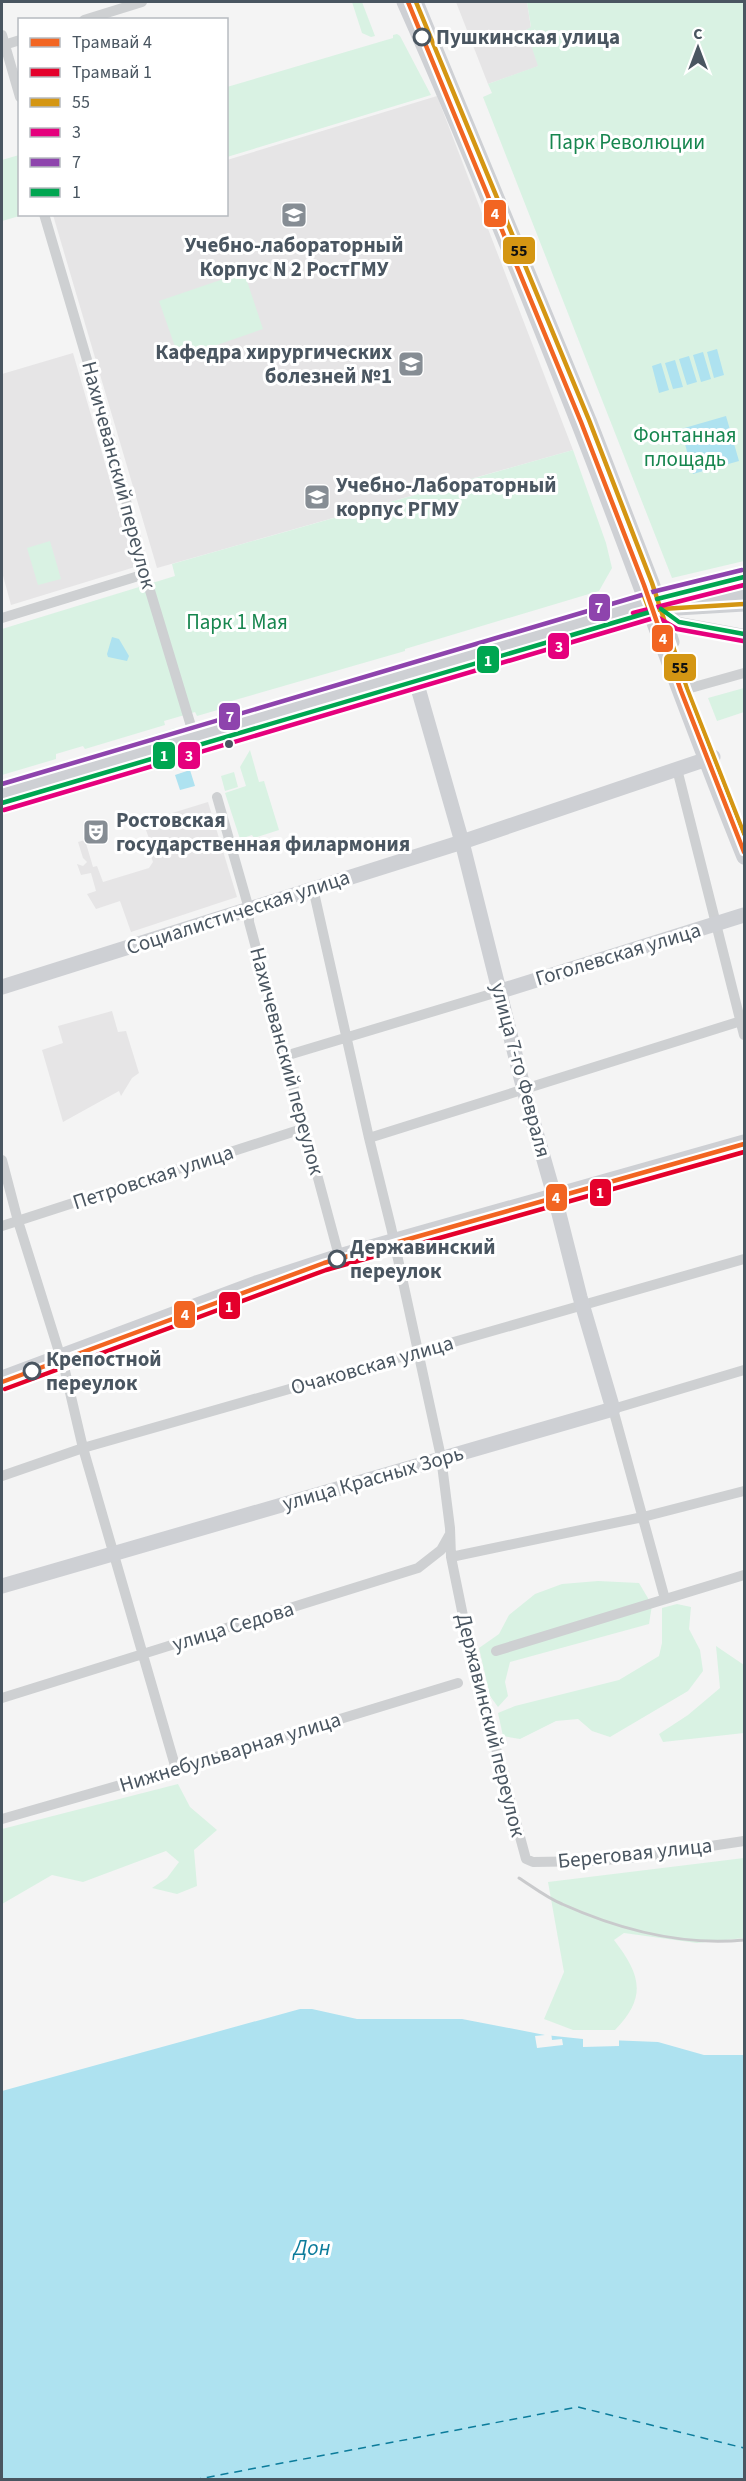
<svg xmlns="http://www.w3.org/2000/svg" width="746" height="2481" font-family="'Source Sans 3',sans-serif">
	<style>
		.education { fill: #e6e5e6 }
		.green { fill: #d9f2e3 }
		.water { fill: #aee2f0 }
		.pier { fill: #f4f4f4 }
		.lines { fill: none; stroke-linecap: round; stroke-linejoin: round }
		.ferry { stroke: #0c7c9b; stroke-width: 1.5; stroke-dasharray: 8 6; stroke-linecap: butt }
		.street { stroke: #ced0d2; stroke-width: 10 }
		.secondary { stroke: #ced0d4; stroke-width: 15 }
		.rail { stroke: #c9cacc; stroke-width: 3 }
		.bus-1-casing { stroke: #fff; stroke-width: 9 }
		.bus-2-casing { stroke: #fff; stroke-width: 9 }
		.bus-3-casing { stroke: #fff; stroke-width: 9 }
		.bus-4-casing { stroke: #fff; stroke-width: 9 }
		.bus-1 { stroke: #d49613; stroke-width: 4.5 }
		.bus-2 { stroke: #e5007d; stroke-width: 4.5 }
		.bus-3 { stroke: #8e44ad; stroke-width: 4.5 }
		.bus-4 { stroke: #00a651; stroke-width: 4.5 }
		.tram-1-casing { stroke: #fff; stroke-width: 9 }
		.tram-2-casing { stroke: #fff; stroke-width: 9 }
		.tram-1 { stroke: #f26522; stroke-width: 4.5 }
		.tram-2 { stroke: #e4002b; stroke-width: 4.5 }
		.stop-dot { fill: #fff; stroke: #4a5661; stroke-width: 3 }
		.bus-dot { fill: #4a5661; stroke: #fff; stroke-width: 2 }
		.labels { text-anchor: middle; stroke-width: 6; stroke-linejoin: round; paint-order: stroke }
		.stop-label { font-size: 21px; font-weight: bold; fill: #4a5661; stroke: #fff; text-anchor: start }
		.park-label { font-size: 21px; fill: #17864f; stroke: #fff }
		.poi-label { font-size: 21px; font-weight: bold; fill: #4a5661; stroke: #fff; text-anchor: start }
		.street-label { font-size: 21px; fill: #4a5661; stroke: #fff }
		.water-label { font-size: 22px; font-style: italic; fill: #0c7c9b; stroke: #fff }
		.line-badge { stroke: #fff; stroke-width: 2 }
		.badge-label { font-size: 16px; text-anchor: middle; font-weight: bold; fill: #fff }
		.pale-badge-label { font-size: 16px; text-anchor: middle; font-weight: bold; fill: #111 }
	</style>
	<rect width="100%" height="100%" fill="#f4f4f4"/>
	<!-- education -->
	<path class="education" d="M456,2H527L531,28L526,30L539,66L488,84Z
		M437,96L573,450L157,568L53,215L226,214L227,160Z
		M73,353L135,567L11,605L2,572V374Z
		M208,802L237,897L131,932L120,901L96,909L87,894L96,891L91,873L81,875L77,864L83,866L87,862L83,858L78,842L85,840L93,867L97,866L103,882L149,868L153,862L150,853L154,852L143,822Z
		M112,1011L118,1032L126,1031L139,1073L132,1078L121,1096L119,1091L63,1122L42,1050L63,1043L58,1026Z"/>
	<!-- green -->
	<path class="green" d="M352,2H362L375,36L371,37L362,33Z
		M527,2H744V561L672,578L483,97L492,93L488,84L538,66L526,30L531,27Z
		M397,34L400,36L431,95L227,157V87L393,38V35Z
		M19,155L20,214L23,215L2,221V160Z
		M244,272L263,329L179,358L159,301Z
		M573,450L606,543L612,568L599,591L405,649V651L221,704V709L197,716L195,712L164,721L165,725L85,749L83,746L56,754V759L2,775V629L175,576L172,564Z
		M50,541L61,579L38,585L27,548Z
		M744,688V712L717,721L708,698Z
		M175,728V729L85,755Z
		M250,750L259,782L264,781L279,830L254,838L252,835L240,839L225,793L246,786L240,767Z
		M234,772L238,787L225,791L221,776Z
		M598,1581L639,1583L652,1605L649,1624L510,1662L505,1682L508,1696L498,1707L490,1696L479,1648L499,1634L509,1615L535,1594L562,1584Z
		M677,1604L691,1607L689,1629L700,1650L703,1671L688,1691L610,1737L592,1731L578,1719L556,1721L520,1739L503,1736L498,1713L515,1706L619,1680L659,1656L662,1643V1608Z
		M716,1646L744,1665V1733L663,1742L659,1734L688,1715L720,1688Z
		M178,1784L190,1807L217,1830L194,1850L197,1886L177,1894L152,1888L167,1878L179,1862L166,1851L83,1882L52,1875L2,1904V1829Z
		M744,1858V1938L697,1943L624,1933L614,1940C640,1974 648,1996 615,2030H573L544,2019L564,1972L548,1882Z"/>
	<!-- water -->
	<path class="water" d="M717,349L724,375L714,378L707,352Z
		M703,352L711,379L701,382L693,355Z
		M689,356L697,382L687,385L679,359Z
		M675,360L683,387L673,389L665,363Z
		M661,363L669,390L659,393L652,366Z
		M726,416L739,461L693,474L681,429Z
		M112,637L119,639L129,656L127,661L108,657L107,654Z
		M190,770L195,786L180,790L175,775Z
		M300,2009H312L357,2019H462L545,2035L583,2039L658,2042L704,2055H744V2479L2,2480V2091Z"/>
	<!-- pier -->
	<path class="pier" d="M545,2032H551L552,2040L562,2039L563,2045L537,2048L535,2036L545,2035Z
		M611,2036H619V2046L583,2047V2039H610Z"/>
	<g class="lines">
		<!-- ferry -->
		<path class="ferry" d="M193,2480L578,2407L744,2448"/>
		<!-- street -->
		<path class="street" d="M84,20L142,2
			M2,35L20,97
			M4,45L20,40
			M44,214L108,431L145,574L194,736
			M704,587L744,577
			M661,609L679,622L744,634
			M2,618L145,574
			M687,689L744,673
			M677,769L744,1035
			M217,797L249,909V922L339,1256
			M313,888L369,1138L391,1227L441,1457L450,1528L451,1557L472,1660L526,1859L533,1862L593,1861L638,1857L744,1841
			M285,1056L501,991
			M369,1138L741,1021
			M2,1160L18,1221L65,1371L83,1448L176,1769
			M2,1226L305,1128
			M2,1476L83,1448L744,1259
			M451,1557L643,1517L744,1491
			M665,1599L613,1409L744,1370
			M496,1651L744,1575
			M2,1698L418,1568L441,1550L450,1534
			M2,1819L176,1769L458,1683"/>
		<!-- secondary -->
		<path class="secondary" d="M404,2C466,141 523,283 579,425C635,568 686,714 744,857
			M416,2L589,420L652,583L672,642
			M551,641L661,609L744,604
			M2,792L654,599L678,594L744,590
			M2,803L298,716
			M2,987L462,842L713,757
			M501,991L744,915
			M2,1378L256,1283L339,1256L744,1142
			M2,1586L613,1409L580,1297L556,1202L524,1090L462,842L416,681"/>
		<!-- rail -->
		<path class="rail" d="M519,1878C533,1887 547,1898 562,1904C620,1930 681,1946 744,1940"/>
		<defs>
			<path id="bus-1" d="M416,2L589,420L652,583L687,689L744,834
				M644,596L650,612L661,609L744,604"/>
			<path id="bus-2" d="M633,613L744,585
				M4,810L657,617L677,629L743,641"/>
			<path id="bus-3" d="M2,784L652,592L742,570"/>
			<path id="bus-4" d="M657,599L744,577
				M661,609L679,622L744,634
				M2,803L650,612"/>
		</defs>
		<!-- bus-1 casing -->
		<use href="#bus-1" class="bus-1-casing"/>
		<!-- bus-2 casing -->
		<use href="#bus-2" class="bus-2-casing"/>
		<!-- bus-3 casing -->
		<use href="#bus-3" class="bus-3-casing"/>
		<!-- bus-4 casing -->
		<use href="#bus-4" class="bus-4-casing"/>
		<!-- bus-1 -->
		<use href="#bus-1" class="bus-1"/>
		<!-- bus-2 -->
		<use href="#bus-2" class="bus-2"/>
		<!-- bus-3 -->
		<use href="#bus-3" class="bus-3"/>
		<!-- bus-4 -->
		<use href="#bus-4" class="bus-4"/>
		<defs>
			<path id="tram-1" d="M408,2L581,422L644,585L681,691L744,852
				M2,1382L324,1263L744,1144"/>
			<path id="tram-2" d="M5,1389L326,1270L744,1152"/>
		</defs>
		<!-- tram-1 casing -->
		<use href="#tram-1" class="tram-1-casing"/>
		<!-- tram-2 casing -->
		<use href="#tram-2" class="tram-2-casing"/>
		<!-- tram-1 -->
		<use href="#tram-1" class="tram-1"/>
		<!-- tram-2 -->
		<use href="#tram-2" class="tram-2"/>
	</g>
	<!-- icons -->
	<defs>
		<symbol id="university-square" viewBox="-11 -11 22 22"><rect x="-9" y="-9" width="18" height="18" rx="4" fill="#868d94" stroke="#fff"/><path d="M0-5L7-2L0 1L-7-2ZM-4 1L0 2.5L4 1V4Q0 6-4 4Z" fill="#fff"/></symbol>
		<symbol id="theatre-square" viewBox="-11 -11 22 22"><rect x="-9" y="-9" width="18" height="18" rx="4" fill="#868d94" stroke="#fff"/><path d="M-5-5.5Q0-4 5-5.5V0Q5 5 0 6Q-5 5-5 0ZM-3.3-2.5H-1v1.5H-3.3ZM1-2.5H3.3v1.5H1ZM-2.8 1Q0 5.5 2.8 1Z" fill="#fff"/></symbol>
	</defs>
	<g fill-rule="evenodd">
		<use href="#university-square" x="279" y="200" width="30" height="30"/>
		<use href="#university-square" x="396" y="349" width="30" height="30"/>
		<use href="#university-square" x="302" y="482" width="30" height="30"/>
		<use href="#theatre-square" x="81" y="817" width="30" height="30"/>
	</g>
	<!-- markers -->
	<g class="stop-dot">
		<circle cx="422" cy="37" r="8"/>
		<circle cx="337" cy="1259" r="8"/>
		<circle cx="32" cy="1371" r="8"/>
	</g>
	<circle class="bus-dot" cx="229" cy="744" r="5"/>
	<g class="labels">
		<!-- stop labels -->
		<g class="stop-label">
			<text x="436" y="44">Пушкинская улица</text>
			<text x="350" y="1254">Державинский<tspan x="350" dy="24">переулок</tspan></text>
			<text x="46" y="1366">Крепостной<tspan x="46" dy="24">переулок</tspan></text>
		</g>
		<!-- park labels -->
		<g class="park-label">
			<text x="627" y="149">Парк Революции</text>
			<text x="685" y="442">Фонтанная<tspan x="685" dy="24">площадь</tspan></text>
			<text x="237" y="629">Парк 1 Мая</text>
		</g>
		<!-- poi labels -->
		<g class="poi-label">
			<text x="294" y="252" text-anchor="middle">Учебно-лабораторный<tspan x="294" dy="24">Корпус N 2 РостГМУ</tspan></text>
			<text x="392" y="359" text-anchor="end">Кафедра хирургических<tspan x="392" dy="24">болезней №1</tspan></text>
			<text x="336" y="492">Учебно-Лабораторный<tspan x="336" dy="24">корпус РГМУ</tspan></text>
			<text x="116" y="827">Ростовская<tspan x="116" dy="24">государственная филармония</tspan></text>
		</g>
		<!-- street labels -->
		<g class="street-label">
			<text transform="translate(119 475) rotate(75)" y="7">Нахичеванский переулок</text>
			<text transform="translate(238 912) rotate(-18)" y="7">Социалистическая улица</text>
			<text transform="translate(618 954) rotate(-17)" y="7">Гоголевская улица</text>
			<text transform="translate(287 1061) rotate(75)" y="7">Нахичеванский переулок</text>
			<text transform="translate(521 1070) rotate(75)" y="7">улица 7-го Февраля</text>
			<text transform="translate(153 1177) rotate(-18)" y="7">Петровская улица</text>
			<text transform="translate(372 1365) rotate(-16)" y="7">Очаковская улица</text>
			<text transform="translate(373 1478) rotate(-16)" y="7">улица Красных Зорь</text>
			<text transform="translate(233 1626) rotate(-17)" y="7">улица Седова</text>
			<text transform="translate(491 1725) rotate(76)" y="7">Державинский переулок</text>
			<text transform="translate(230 1752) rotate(-17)" y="7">Нижнебульварная улица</text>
			<text transform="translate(635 1853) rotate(-6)" y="7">Береговая улица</text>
		</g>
		<!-- water labels -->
		<g class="water-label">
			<text x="312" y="2255">Дон</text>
		</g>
	</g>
	<g class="line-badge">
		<rect x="483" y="199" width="24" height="29" rx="6" fill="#f26522"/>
		<rect x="502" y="236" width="34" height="29" rx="6" fill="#d49613"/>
		<rect x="588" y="593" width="23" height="29" rx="6" fill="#8e44ad"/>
		<rect x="651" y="624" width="23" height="29" rx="6" fill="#f26522"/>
		<rect x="547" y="632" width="23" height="28" rx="6" fill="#e5007d"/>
		<rect x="476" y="645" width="24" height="29" rx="6" fill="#00a651"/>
		<rect x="663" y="653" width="34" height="29" rx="6" fill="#d49613"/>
		<rect x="218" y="702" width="23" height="29" rx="6" fill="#8e44ad"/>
		<rect x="152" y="741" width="24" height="29" rx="6" fill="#00a651"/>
		<rect x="177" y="741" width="24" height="29" rx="6" fill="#e5007d"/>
		<rect x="589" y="1178" width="23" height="29" rx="6" fill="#e4002b"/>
		<rect x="545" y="1183" width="23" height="29" rx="6" fill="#f26522"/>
		<rect x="218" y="1291" width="23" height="29" rx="6" fill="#e4002b"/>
		<rect x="173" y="1300" width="23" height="29" rx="6" fill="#f26522"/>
	</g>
	<g class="badge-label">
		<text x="495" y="219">4</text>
		<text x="599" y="613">7</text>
		<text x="663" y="644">4</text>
		<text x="559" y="652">3</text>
		<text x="488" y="666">1</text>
		<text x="230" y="722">7</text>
		<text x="164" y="761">1</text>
		<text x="189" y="761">3</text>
		<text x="600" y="1198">1</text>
		<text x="556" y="1203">4</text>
		<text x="229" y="1312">1</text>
		<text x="185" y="1320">4</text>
	</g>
	<g class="pale-badge-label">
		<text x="519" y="256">55</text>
		<text x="680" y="673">55</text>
	</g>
	<!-- border -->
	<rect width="746" height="2481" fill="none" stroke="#4a5661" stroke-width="6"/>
	<!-- legend -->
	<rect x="18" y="18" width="210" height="198" fill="#ffffff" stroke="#b7bbc0" stroke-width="1.5"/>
	<rect x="30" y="38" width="30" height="9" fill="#f26522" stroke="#b7bbc0" stroke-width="1.5"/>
	<text x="72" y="48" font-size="18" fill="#4a5661">Трамвай 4</text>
	<rect x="30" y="68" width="30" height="9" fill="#e4002b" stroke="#b7bbc0" stroke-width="1.5"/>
	<text x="72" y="78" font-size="18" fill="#4a5661">Трамвай 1</text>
	<rect x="30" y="98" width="30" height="9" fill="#d49613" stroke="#b7bbc0" stroke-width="1.5"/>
	<text x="72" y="108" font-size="18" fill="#4a5661">55</text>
	<rect x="30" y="128" width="30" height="9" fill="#e5007d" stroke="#b7bbc0" stroke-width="1.5"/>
	<text x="72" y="138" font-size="18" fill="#4a5661">3</text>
	<rect x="30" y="158" width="30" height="9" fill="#8e44ad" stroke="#b7bbc0" stroke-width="1.5"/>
	<text x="72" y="168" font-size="18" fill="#4a5661">7</text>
	<rect x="30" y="188" width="30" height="9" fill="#00a651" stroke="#b7bbc0" stroke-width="1.5"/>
	<text x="72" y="198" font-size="18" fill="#4a5661">1</text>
	<!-- north arrow -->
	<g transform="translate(698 48)" stroke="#ffffff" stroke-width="4.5" paint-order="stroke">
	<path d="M0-4.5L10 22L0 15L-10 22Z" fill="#4a5661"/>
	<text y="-9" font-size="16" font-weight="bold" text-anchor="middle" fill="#4a5661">С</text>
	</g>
</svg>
